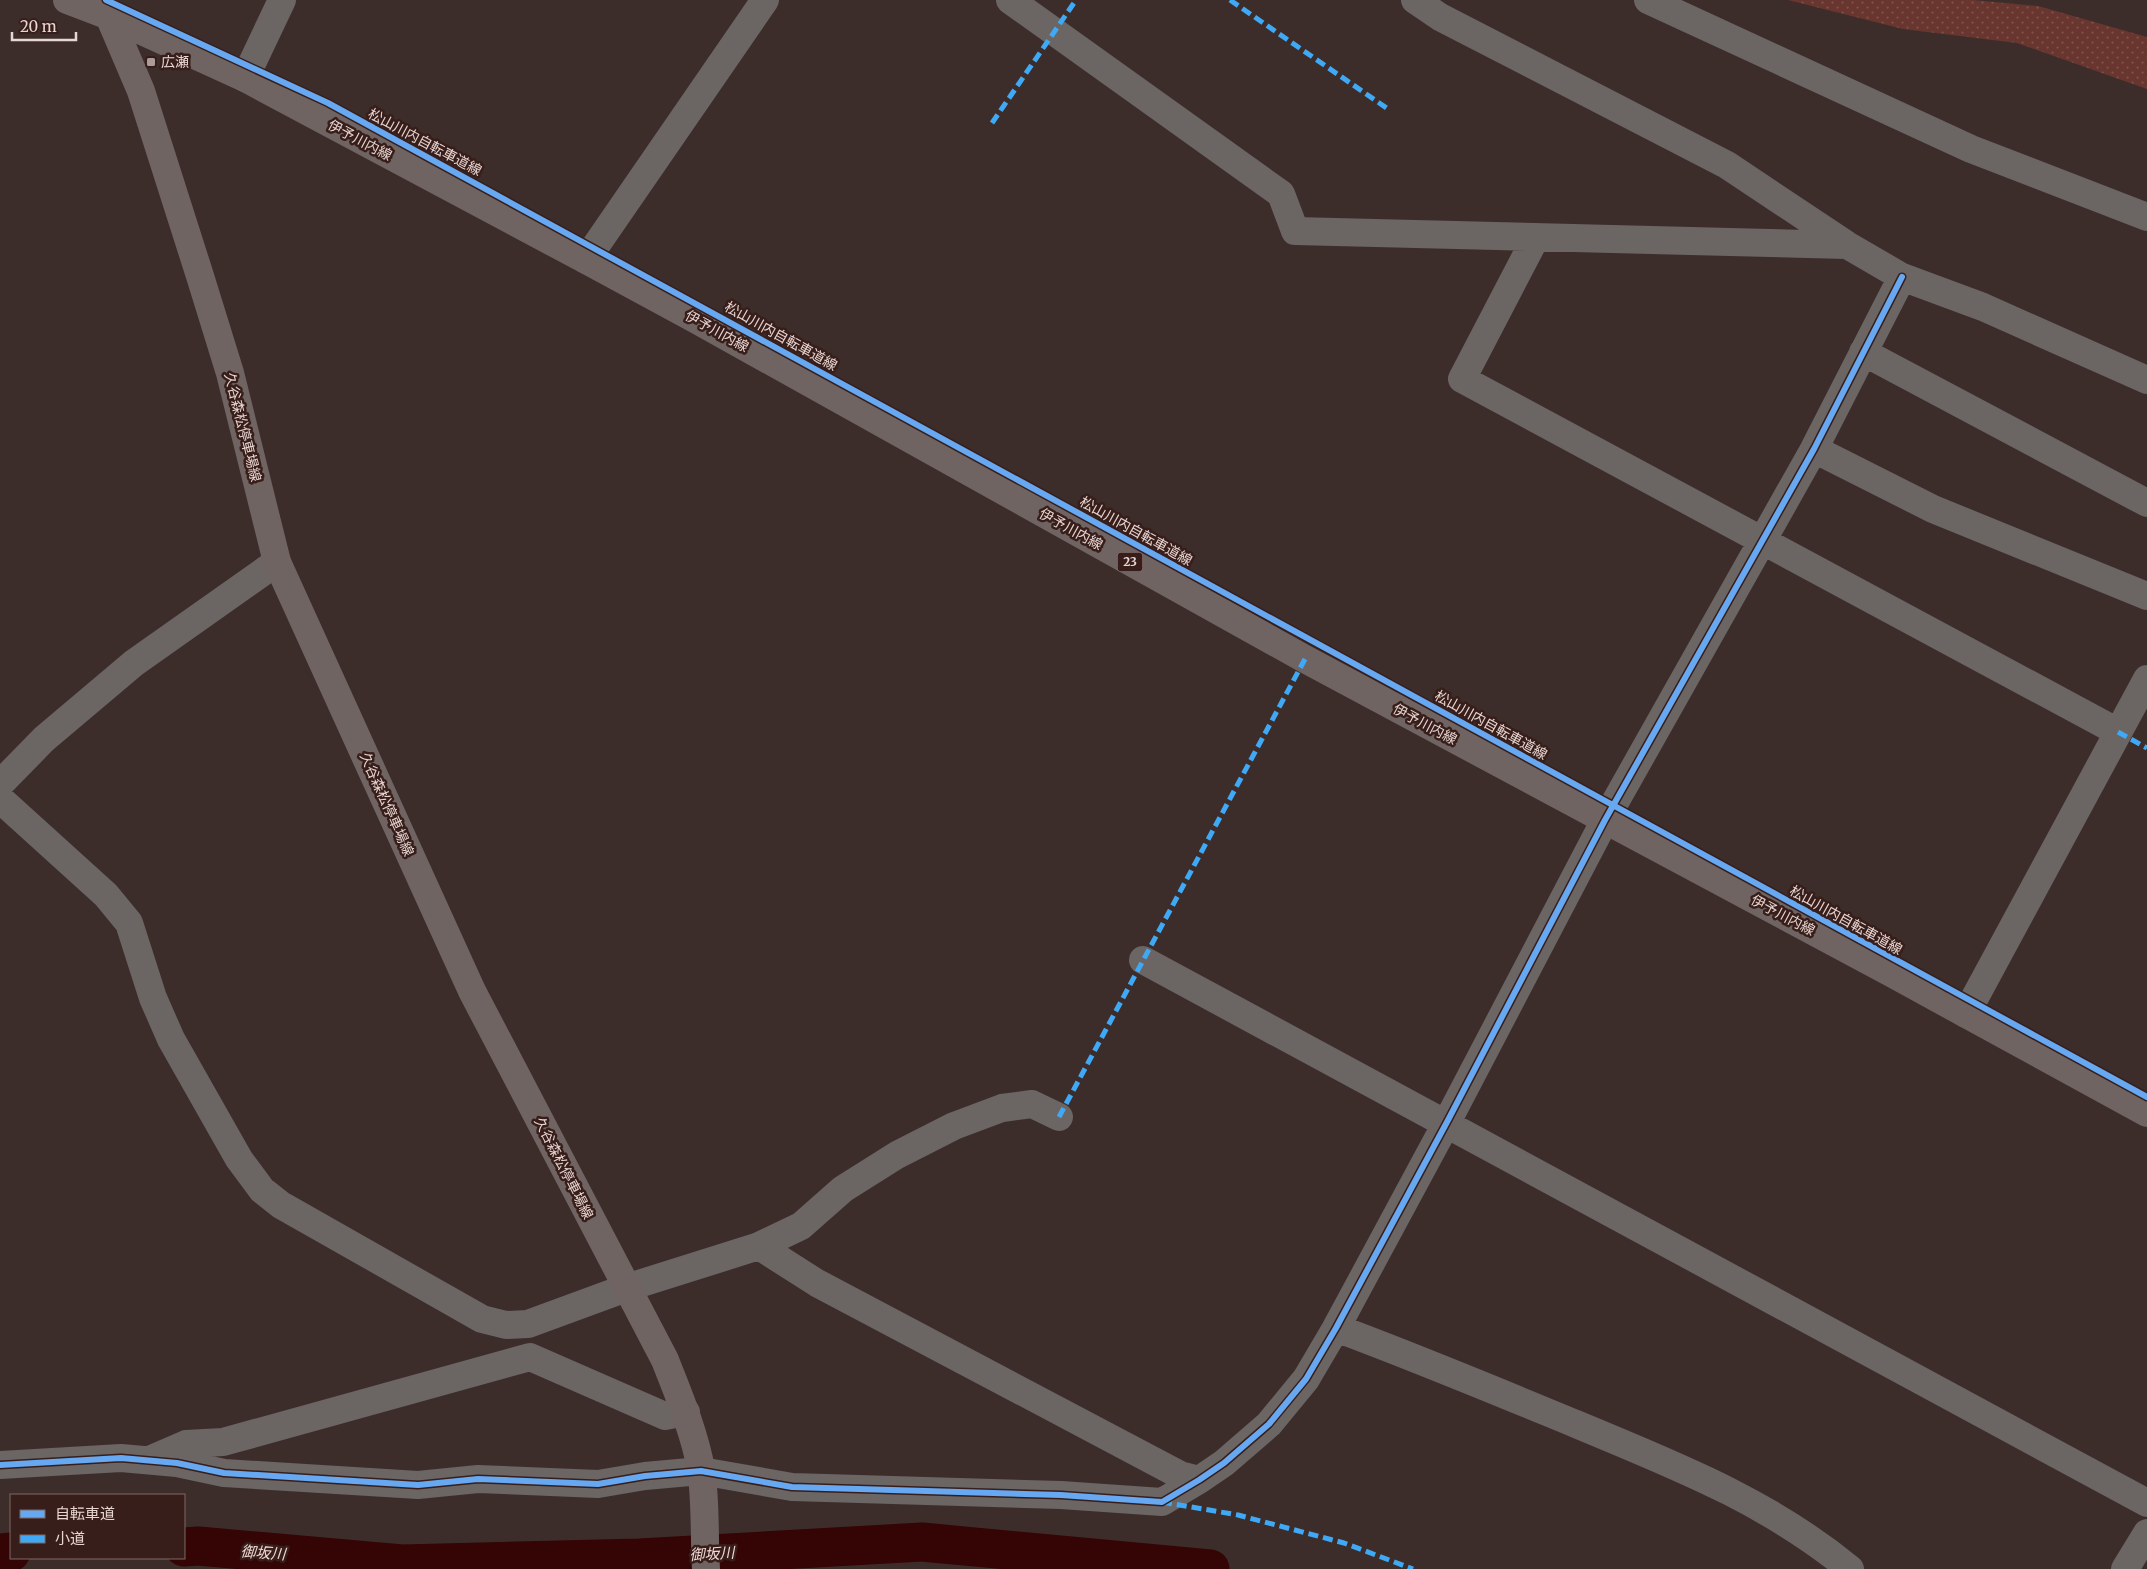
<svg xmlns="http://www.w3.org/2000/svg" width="2147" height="1569" font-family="Merriweather,'Noto Sans JP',serif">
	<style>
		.grass { fill: url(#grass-dots) }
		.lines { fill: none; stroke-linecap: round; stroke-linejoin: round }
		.river { stroke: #350404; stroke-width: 39 }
		.minor { stroke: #6b6564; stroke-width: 28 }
		.major { stroke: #6f6462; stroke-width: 28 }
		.quiet { stroke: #3fa9f5; stroke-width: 5; stroke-dasharray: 10 5; stroke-linecap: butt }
		.cycleway-casing { stroke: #381e1a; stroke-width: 9 }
		.cycleway { stroke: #66a8f1; stroke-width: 6 }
		.poi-dot { fill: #ac9b98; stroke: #381e1a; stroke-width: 2 }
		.labels { text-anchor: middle; stroke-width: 5; stroke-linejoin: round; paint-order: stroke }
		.shield { fill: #381e1a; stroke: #b39f9b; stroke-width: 1 }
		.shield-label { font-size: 12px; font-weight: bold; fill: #e8d6d2 }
		.poi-label { font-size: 14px; fill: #e8d6d2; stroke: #381e1a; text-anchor: start }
		.street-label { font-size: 14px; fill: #e8d6d2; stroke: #381e1a }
		.water-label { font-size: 15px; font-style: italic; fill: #f1d9d5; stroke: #381e1a }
	</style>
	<defs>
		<pattern id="grass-dots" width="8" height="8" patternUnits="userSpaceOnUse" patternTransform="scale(1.25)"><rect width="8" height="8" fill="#68362e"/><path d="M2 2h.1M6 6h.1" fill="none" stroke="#7e524b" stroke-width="1.8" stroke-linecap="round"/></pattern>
	</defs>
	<rect width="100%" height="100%" fill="#3c2d2b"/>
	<!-- grass -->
	<path class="grass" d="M1788,0H1973L2038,6L2147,37V89L2017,43L1903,29Z"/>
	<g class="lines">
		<!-- river -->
		<path class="river" d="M184,1547L198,1546L402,1564L640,1558L922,1542L1210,1569
			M0,1553L11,1552"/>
		<!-- minor -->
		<path class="minor" d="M1010,0L1281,194L1295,231L1847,245
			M1415,0L1440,17L1727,165L1847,245L1902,277L1983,307L2147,380
			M1648,0L1971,149L2147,217
			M245,78L282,0
			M1536,237L1462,379L2118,732
			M586,260L765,0
			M1863,352L2147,503
			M1814,449L1933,509L2147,596
			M0,784L44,739L134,663L277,562
			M0,799L106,895L129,923L153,998L171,1039L239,1159L262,1190L281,1205L482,1319L506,1325L528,1324L626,1288L759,1246L801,1226L843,1189L897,1155L954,1126L1002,1108L1032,1104L1059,1117
			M1143,960L2147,1503
			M1966,1014L2147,679
			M759,1246L817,1283L1180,1475L1199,1480
			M1336,1328C1417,1358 1496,1391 1576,1424C1674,1465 1766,1500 1850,1569
			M149,1460L186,1444L223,1442L530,1357L665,1416L686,1412
			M0,1465L121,1458L177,1463L224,1473L418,1485L478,1479L598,1484L645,1476L701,1471L792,1487L1061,1495L1162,1502L1199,1480L1224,1463L1269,1424L1306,1379L1336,1328L1447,1122L1605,820L1814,449L1902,277
			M2125,1569L2147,1533"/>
		<!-- major -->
		<path class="major" d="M67,0L109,16L245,78L586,260L695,319L1305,659L1893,974L2147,1113
			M109,16L141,91L200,276L230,373L277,562L472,991L665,1360C679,1396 694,1431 701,1469C706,1501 704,1536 706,1569"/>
		<!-- quiet -->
		<path class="quiet" d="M1230,0L1388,109
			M992,123L1076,0
			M2118,732L2147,748
			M1059,1117L1305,659
			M1162,1502L1238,1515L1344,1543L1413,1569"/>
		<defs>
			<path id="cycleway" d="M106,0L328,103L2147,1097
				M0,1465L121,1458L177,1463L224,1473L418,1485L478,1479L598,1484L645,1476L701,1471L792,1487L1061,1495L1162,1502L1199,1480L1224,1463L1269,1424L1306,1379L1336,1328L1447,1122L1605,820L1814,449L1902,277"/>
		</defs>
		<!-- cycleway casing -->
		<use href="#cycleway" class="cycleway-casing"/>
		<!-- cycleway -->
		<use href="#cycleway" class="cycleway"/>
	</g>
	<!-- markers -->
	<rect class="poi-dot" x="146" y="57" width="10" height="10" rx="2.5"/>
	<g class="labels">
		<!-- shield labels -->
		<rect class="shield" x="1117.5" y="552.5" width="25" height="19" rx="4"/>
		<g class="shield-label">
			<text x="1130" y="566">23</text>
		</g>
		<!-- poi labels -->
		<g class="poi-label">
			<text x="161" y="67">広瀬</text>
		</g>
		<!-- street labels -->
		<g class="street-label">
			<text transform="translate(360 140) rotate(28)" y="5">伊予川内線</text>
			<text transform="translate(425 142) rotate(28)" y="5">松山川内自転車道線</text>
			<text transform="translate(717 331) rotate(29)" y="5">伊予川内線</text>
			<text transform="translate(781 336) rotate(29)" y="5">松山川内自転車道線</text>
			<text transform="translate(243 427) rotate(76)" y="5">久谷森松停車場線</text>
			<text transform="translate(1071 529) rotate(29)" y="5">伊予川内線</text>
			<text transform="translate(1136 531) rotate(29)" y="5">松山川内自転車道線</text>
			<text transform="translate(1425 724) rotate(28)" y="5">伊予川内線</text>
			<text transform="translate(1491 725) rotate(29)" y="5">松山川内自転車道線</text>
			<text transform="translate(387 804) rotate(66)" y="5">久谷森松停車場線</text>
			<text transform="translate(1783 915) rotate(28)" y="5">伊予川内線</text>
			<text transform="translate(1846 920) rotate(29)" y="5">松山川内自転車道線</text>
			<text transform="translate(564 1168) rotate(63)" y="5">久谷森松停車場線</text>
		</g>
		<!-- water labels -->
		<g class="water-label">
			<text transform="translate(263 1553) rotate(4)" y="5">御坂川</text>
			<text transform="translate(712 1554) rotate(-3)" y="5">御坂川</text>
		</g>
	</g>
	<!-- legend -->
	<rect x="10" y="1494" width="175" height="65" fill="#381e1a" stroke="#7e6864"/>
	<rect x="20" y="1510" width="25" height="8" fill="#66a8f1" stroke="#7e6864"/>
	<text x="55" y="1519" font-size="15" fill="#e8d6d2">自転車道</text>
	<rect x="20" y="1535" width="25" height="8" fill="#3fa9f5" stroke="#7e6864"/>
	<text x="55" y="1544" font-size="15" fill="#e8d6d2">小道</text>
	<!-- scale -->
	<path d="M12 32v8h64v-8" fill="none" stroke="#e8d6d2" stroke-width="2.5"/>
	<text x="20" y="32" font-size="15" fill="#e8d6d2" stroke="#381e1a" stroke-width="4" paint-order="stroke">20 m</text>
</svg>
